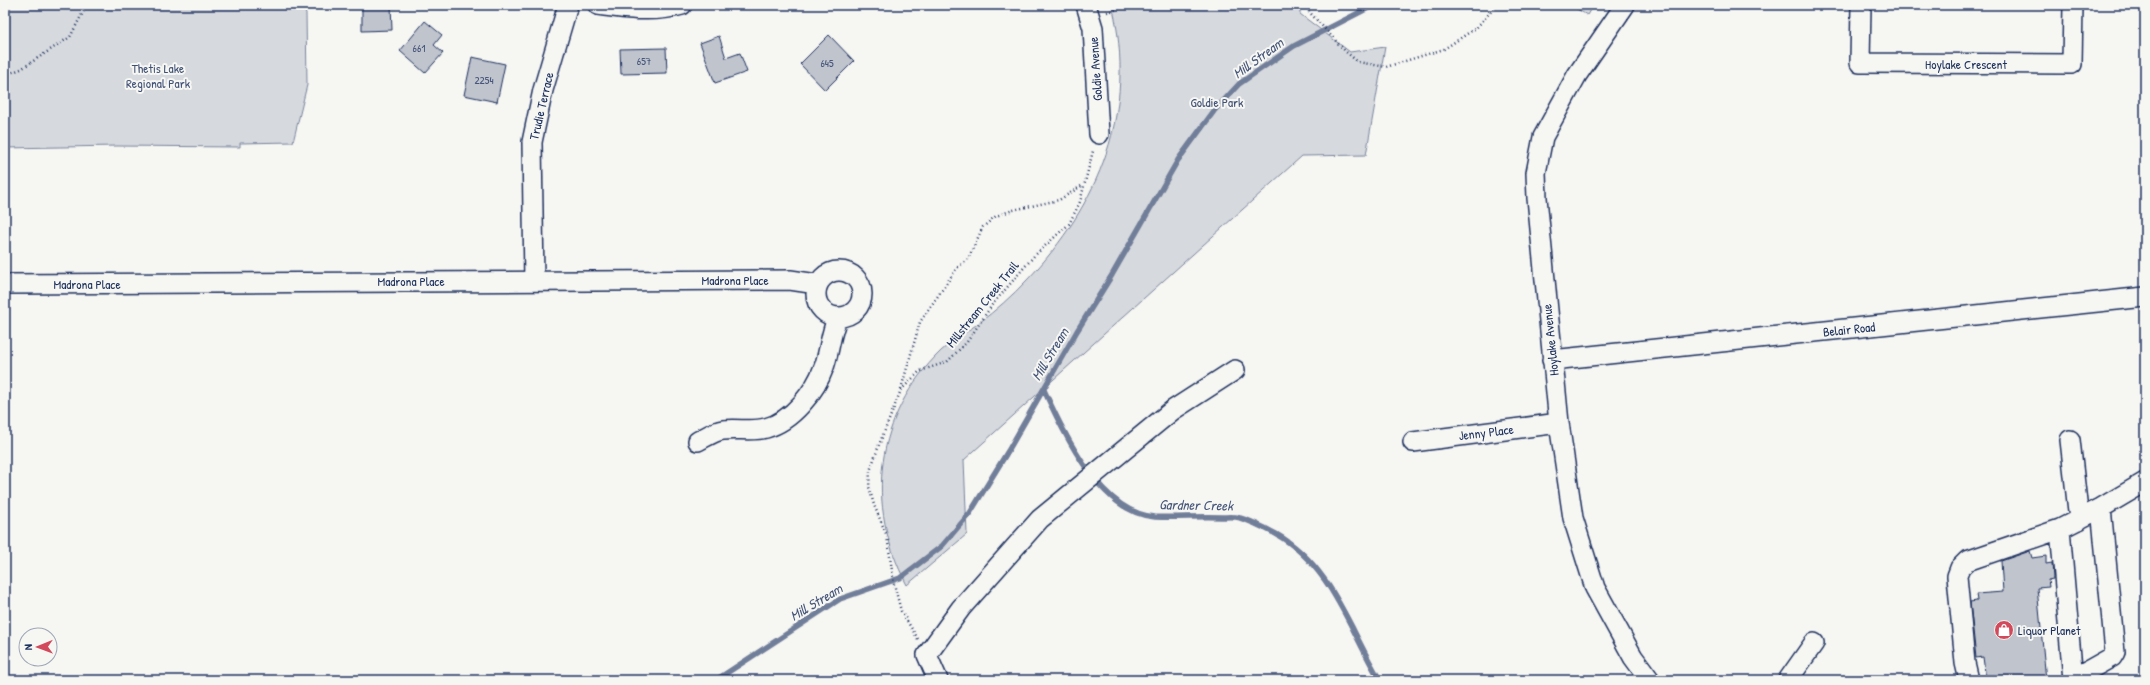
<svg xmlns="http://www.w3.org/2000/svg" width="2150" height="685" font-family="'Patrick Hand',sans-serif">
	<style>
		.green { fill: #d6d9dd; stroke: #78849e }
		.lines { fill: none; stroke-linecap: round; stroke-linejoin: round }
		.stream { stroke: #717e99; stroke-width: 5.5 }
		.building { fill: #c0c4cd; stroke: #1b2f5e }
		.minor-casing { stroke: #1b2f5e; stroke-width: 22 }
		.path { stroke: #1b2f5e; stroke-width: 2.5; stroke-dasharray: 1 3; stroke-linecap: butt }
		.minor { stroke: #f6f6f2; stroke-width: 19 }
		.labels { text-anchor: middle; stroke-width: 4; stroke-linejoin: round; paint-order: stroke }
		.number-label { font-size: 11px; fill: #44547a }
		.street-label { font-size: 13px; fill: #1b2f5e; stroke: #f6f6f2 }
		.park-label { font-size: 13px; fill: #405177; stroke: #f6f6f2 }
		.poi-label { font-size: 13px; fill: #1b2f5e; stroke: #f6f6f2; text-anchor: start }
		.water-label { font-size: 14px; font-style: italic; fill: #46567b; stroke: #f6f6f2 }
	</style>
	<rect width="100%" height="100%" fill="#f6f6f2"/>
	<filter id="ink" filterUnits="userSpaceOnUse"><feTurbulence type="fractalNoise" baseFrequency=".025" numOctaves="2"/><feDisplacementMap in="SourceGraphic" scale="8" xChannelSelector="R" yChannelSelector="G"/><feConvolveMatrix kernelMatrix="1 2 1 2 8 2 1 2 1" color-interpolation-filters="sRGB"/></filter>
	<g filter="url(#ink)">
		<!-- green -->
		<path class="green" d="M5,5H300L306,13L307,85L293,142L240,143V147L117,146L5,148Z
			M1112,5H1300V14L1350,52L1385,47L1366,155L1302,156L964,460L967,534L907,585C864,504 875,415 941,351C953,340 966,332 979,323C996,310 1012,296 1027,280C1099,205 1138,109 1112,5Z
			M1570,5H1593L1587,15Z"/>
		<g class="lines">
			<!-- stream -->
			<path class="stream" d="M1044,390C1064,433 1100,513 1155,517C1177,518 1200,516 1222,517C1227,517 1234,516 1240,518C1251,521 1265,528 1276,534C1332,566 1349,629 1380,680
				M716,680L840,599L900,578L942,546L970,513L1008,451L1077,331L1112,275L1178,160L1214,111L1239,84L1294,46L1374,5"/>
		</g>
		<!-- building -->
		<path class="building" d="M362,5H391L392,30L362,31Z
			M425,21L442,35L434,45L443,53L425,73L400,51Z
			M829,35L854,61L825,90L800,64Z
			M719,36L726,58L740,53L747,72L715,83L700,43Z
			M666,48L667,73L621,74L620,49Z
			M472,57L505,64L497,102L464,95Z
			M2030,551L2032,558L2046,556V564L2052,563L2053,579L2048,580L2049,587L2037,588L2046,680H1986L1983,657L1976,658L1970,602L1977,601L1976,594L2003,592L2001,561Z"/>
		<g class="lines">
			<defs>
				<path id="minor" d="M598,5C626,9 654,13 682,5
					M1086,5L1093,28L1099,134
					M1625,5L1577,75L1543,137L1536,173L1537,198L1559,423L1573,518L1595,588L1633,657L1650,680
					M1861,5L1860,63L2072,64L2073,5
					M816 294a23 23 0 1 1 46 0a23 23 0 1 1-46 0Z
					M534,281L532,142L543,90L568,5
					M5,284L790,280L817,284
					M1552,360L2145,297
					M2070,440L2079,520
					M698,441C706,437 714,431 723,430C737,428 752,432 766,428C792,421 815,392 824,367C830,351 830,333 838,317
					M1413,442L1559,423
					M2073,679L2112,657L2115,652L2101,508
					M938,680L927,655L961,608L1040,519L1173,410L1235,370
					M1788,680L1814,643
					M1969,680L1965,663L1957,576L1960,568L1967,561L2060,529
					M2073,680L2060,529L2101,508L2145,482"/>
			</defs>
			<!-- minor casing -->
			<use href="#minor" class="minor-casing"/>
			<!-- path -->
			<path class="path" d="M1303,5L1346,52L1358,62L1386,67L1444,49L1476,28L1497,5
				M1107,12L1133,5
				M5,75L21,69L70,37L87,5
				M901,389L920,322L957,268L968,259L983,227L996,216L1013,210L1059,200L1083,185
				M918,639L901,611L894,584L887,536L874,505L869,487L870,471L879,445L901,390L920,371L947,362L967,342L992,305L1034,256L1069,224L1080,202L1093,151"/>
			<!-- minor -->
			<use href="#minor" class="minor"/>
		</g>
	</g>
	<!-- icons -->
	<defs>
		<symbol id="shop-disc" viewBox="-11 -11 22 22"><circle r="9.5" fill="#d1495b" stroke="#f6f6f2"/><path d="M-5-2.5h2.3a2.7 3.5 0 0 1 5.4 0H5L5.5 6h-11ZM-1.5-2.5h3a1.5 2.3 0 0 0-3 0Z" fill="#fff"/></symbol>
	</defs>
	<g fill-rule="evenodd">
		<use href="#shop-disc" x="1993" y="619" width="22" height="22"/>
	</g>
	<g class="labels">
		<!-- number labels -->
		<g class="number-label">
			<text x="419" y="52">661</text>
			<text x="644" y="65">657</text>
			<text x="827" y="67">645</text>
			<text x="484" y="84">2254</text>
		</g>
		<!-- street labels -->
		<g class="street-label">
			<text x="1966" y="69">Hoylake Crescent</text>
			<text transform="translate(1095 69) rotate(-94)" y="5">Goldie Avenue</text>
			<text transform="translate(541 106) rotate(-77)" y="5">Trudie Terrace</text>
			<text x="735" y="285">Madrona Place</text>
			<text x="411" y="286">Madrona Place</text>
			<text x="87" y="289">Madrona Place</text>
			<text transform="translate(982 304) rotate(-51)" y="5">Millstream Creek Trail</text>
			<text transform="translate(1849 329) rotate(-6)" y="5">Belair Road</text>
			<text transform="translate(1550 340) rotate(-96)" y="5">Hoylake Avenue</text>
			<text transform="translate(1486 432) rotate(-7)" y="5">Jenny Place</text>
		</g>
		<!-- park labels -->
		<g class="park-label">
			<text x="158" y="73">Thetis Lake<tspan x="158" dy="15">Regional Park</tspan></text>
			<text x="1217" y="107">Goldie Park</text>
		</g>
		<!-- poi labels -->
		<g class="poi-label">
			<text x="2018" y="635">Liquor Planet</text>
		</g>
		<!-- water labels -->
		<g class="water-label">
			<text transform="translate(1258 58) rotate(-36)" y="5">Mill Stream</text>
			<text transform="translate(1050 354) rotate(-59)" y="5">Mill Stream</text>
			<text transform="translate(1196 505) rotate(1)" y="5">Gardner Creek</text>
			<text transform="translate(816 602) rotate(-31)" y="5">Mill Stream</text>
		</g>
	</g>
	<!-- margin -->
	<rect width="2150" height="685" fill="none" stroke="#f6f6f2" stroke-width="20"/>
	<rect x="10" y="10" width="2130" height="665" fill="none" stroke="#1b2f5e" stroke-width="1.5" filter="url(#ink)"/>
	<!-- north arrow -->
	<g transform="translate(38 647) rotate(269)"><circle r="19" fill="#f6f6f2" stroke="#9ea6b7"/>
	<path d="M0-3L7 15L0 10L-7 15Z" fill="#d1495b"/>
	<text y="-6" font-size="11" font-weight="bold" text-anchor="middle" fill="#1b2f5e">N</text>
	</g>
</svg>
